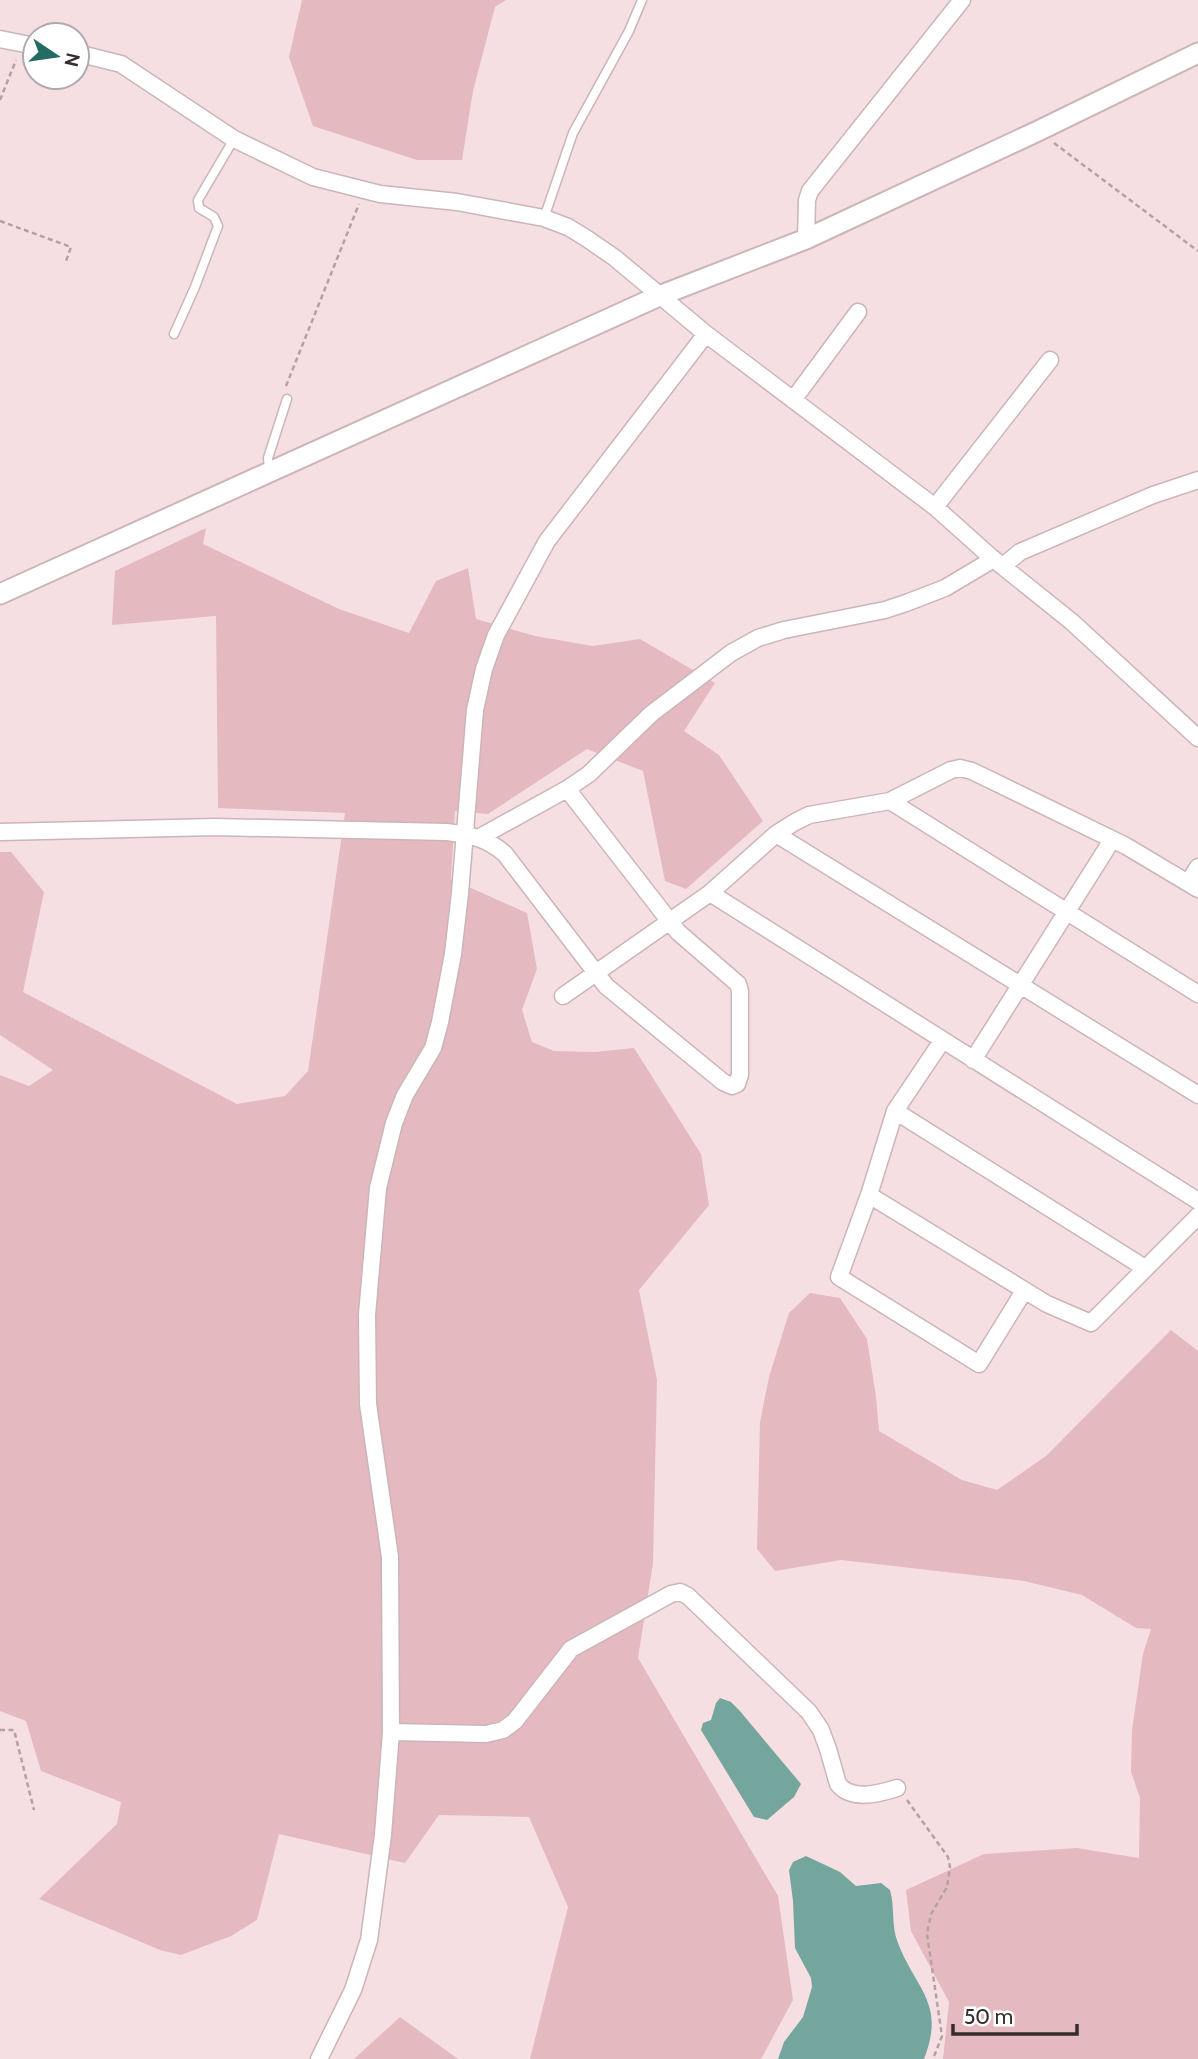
<svg xmlns="http://www.w3.org/2000/svg" width="1198" height="2059" font-family="Cabin,sans-serif">
	<style>
		.green { fill: #e5b9c0 }
		.water { fill: #74a69e }
		.lines { fill: none; stroke-linecap: round; stroke-linejoin: round }
		.service-casing { stroke: #cbb5b8; stroke-width: 11 }
		.minor-casing { stroke: #cbb5b8; stroke-width: 19 }
		.tertiary-casing { stroke: #cbb5b8; stroke-width: 23 }
		.path { stroke: #b4a1a4; stroke-width: 2.5; stroke-dasharray: 5 3.5; stroke-linecap: butt }
		.service { stroke: #fff; stroke-width: 8 }
		.minor { stroke: #fff; stroke-width: 16 }
		.tertiary { stroke: #fff; stroke-width: 19 }
	</style>
	<rect width="100%" height="100%" fill="#f6dfe2"/>
	<!-- green -->
	<path class="green" d="M302,0H506L495,7L473,91L462,160H417L313,126L289,57Z
		M206,528L203,544L339,609L409,633L436,581L468,568L476,619L535,636L593,646L640,639L715,683L684,731L719,755L763,821L686,889L665,881L643,771L587,749L488,814L455,811L451,879L527,913L537,969L522,1010L532,1042L554,1051L595,1052L634,1048L701,1154L709,1205L639,1290L657,1380L653,1563L638,1658L778,1896L793,2000L761,2059H530L568,1907L529,1817L439,1815L405,1863L279,1834L257,1920L231,1936L181,1955L160,1950L39,1899L117,1824L121,1802L41,1771L26,1721L0,1711V1075L29,1086L53,1070L0,1035V852H11L44,892L23,992L237,1104L285,1096L308,1071L345,813L218,808L216,616L112,625L115,571Z
		M810,1293L840,1298L867,1339L876,1397L879,1431L962,1480L997,1490L1046,1456L1171,1330L1198,1351V2059H943L949,2002L911,1931L906,1890L984,1854L1077,1848L1139,1858L1140,1798L1131,1772L1132,1730L1143,1654L1151,1629L1136,1628L1082,1595L1024,1581L841,1560L775,1571L757,1549L760,1422L769,1377L789,1313Z
		M400,2017L458,2059H354Z"/>
	<!-- water -->
	<path class="water" d="M720,1698L731,1702L739,1710L801,1784L794,1797L767,1820L754,1817L701,1730L703,1723L711,1720L716,1703Z
		M806,1856L840,1872L856,1886L881,1883L890,1890C895,1907 891,1926 898,1943C916,1990 946,2003 924,2059H778L784,2042L803,2017L812,1987L811,1978L795,1948L793,1901L789,1870L793,1862Z"/>
	<g class="lines">
		<defs>
			<path id="service" d="M544,218L573,133L629,31L642,0
				M174,334L195,287L218,226L214,217L199,208L198,200L234,139
				M269,470L268,458L287,399"/>
			<path id="minor" d="M0,39L35,46
				M77,53L121,64L234,139L313,177L380,194L457,202L544,218L568,227L586,238L615,258L706,334L935,507L991,557L1072,622L1198,738
				M806,239L807,200L810,191L962,0
				M793,400L858,312
				M935,507L1050,360
				M1003,566L1020,552L1153,495L1198,480
				M890,801L1198,994
				M0,832L215,827L447,832C471,835 487,838 505,854L606,986L723,1082L732,1086L737,1084L740,1075V991L738,984L678,932L567,789
				M776,834L1198,1095
				M480,837L567,789L589,774L651,714L731,653L758,638L784,630L885,610L906,603L945,588L987,563L991,557
				M1188,883L1198,867
				M710,893L1198,1201
				M563,996L710,893L776,834L795,822L809,815L890,801L951,770L960,768L972,771L1126,846L1198,889
				M942,1041L895,1111L869,1195L839,1277L979,1364L1024,1291
				M973,1060L1112,840
				M895,1111L1145,1268
				M869,1195L1047,1304L1091,1323L1198,1216
				M391,1732L486,1734L503,1730L515,1721L571,1649L671,1594L680,1592L688,1596L809,1712L821,1730L828,1749L838,1784C851,1801 878,1794 897,1788
				M319,2059L353,1990L369,1940L383,1835L391,1732L390,1557L368,1404L367,1315L378,1188L394,1123L405,1095L433,1048L440,1022L453,954L460,893L475,710L484,669L496,635L547,541L706,334"/>
			<path id="tertiary" d="M0,594L659,296L806,239L1038,131L1198,53"/>
		</defs>
		<!-- service casing -->
		<use href="#service" class="service-casing"/>
		<!-- minor casing -->
		<use href="#minor" class="minor-casing"/>
		<!-- tertiary casing -->
		<use href="#tertiary" class="tertiary-casing"/>
		<!-- path -->
		<path class="path" d="M0,100L16,60
			M1054,143L1198,251
			M0,221L71,247L65,264
			M286,386L359,204
			M0,1730H14L34,1810
			M907,1800L948,1857L950,1867L947,1887L931,1914L927,1934L942,2036L933,2059"/>
		<!-- service -->
		<use href="#service" class="service"/>
		<!-- minor -->
		<use href="#minor" class="minor"/>
		<!-- tertiary -->
		<use href="#tertiary" class="tertiary"/>
	</g>
	<!-- north arrow -->
	<g transform="translate(56 56) rotate(103)"><circle r="33" fill="#ffffff" stroke="#aeabab" stroke-width="2"/>
	<path d="M0-5L12 26L0 18L-12 26Z" fill="#246c63"/>
	<text y="-10" font-size="19" font-weight="bold" text-anchor="middle" fill="#352c2e">N</text>
	</g>
	<!-- scale -->
	<path d="M953 2024v10h124v-10" fill="none" stroke="#352c2e" stroke-width="3.5"/>
	<text x="964" y="2024" font-size="21" fill="#352c2e" stroke="#ffffff" stroke-width="5" paint-order="stroke">50 m</text>
</svg>
